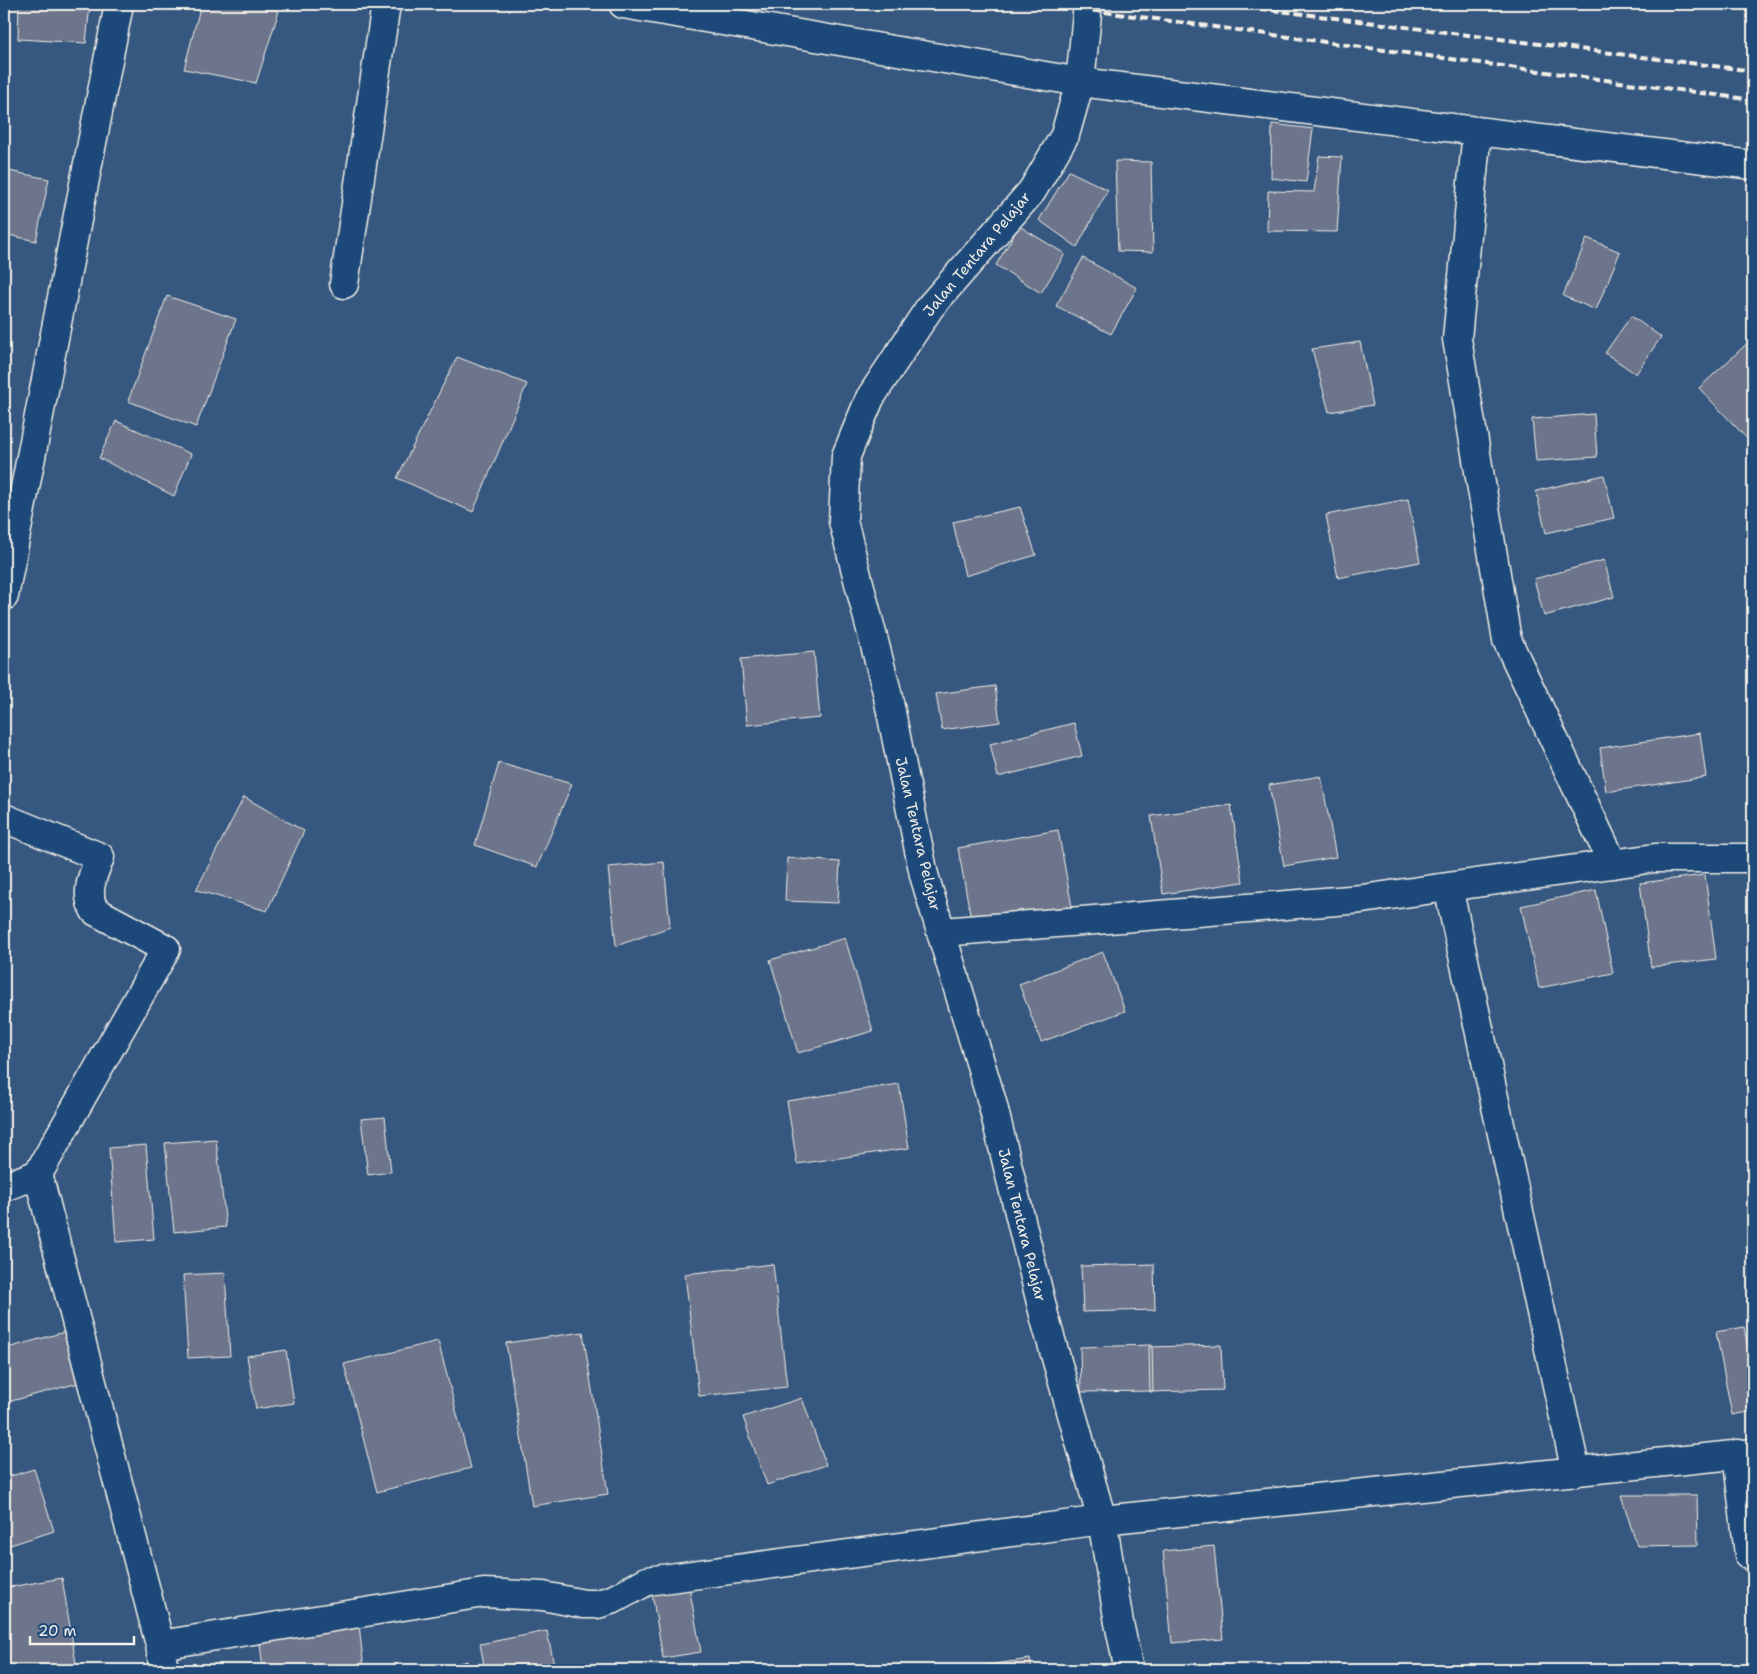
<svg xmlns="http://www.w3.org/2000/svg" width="1757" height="1674" font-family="'Shantell Sans',sans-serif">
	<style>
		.building { fill: #6c758b; stroke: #f4f1e8 }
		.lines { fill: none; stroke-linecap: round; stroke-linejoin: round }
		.minor-casing { stroke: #f4f1e8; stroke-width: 31 }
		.minor { stroke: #1f4a7a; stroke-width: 28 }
		.rail { stroke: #f4f1e8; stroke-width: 4; stroke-dasharray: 8 4; stroke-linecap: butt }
		.labels { text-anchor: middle; stroke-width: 4; stroke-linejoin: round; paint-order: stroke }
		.street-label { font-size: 15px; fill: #f4f1e8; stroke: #1f4a7a }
	</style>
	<rect width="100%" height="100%" fill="#36577f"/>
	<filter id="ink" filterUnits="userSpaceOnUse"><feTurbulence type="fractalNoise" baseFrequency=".02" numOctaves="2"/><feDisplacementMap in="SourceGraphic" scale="10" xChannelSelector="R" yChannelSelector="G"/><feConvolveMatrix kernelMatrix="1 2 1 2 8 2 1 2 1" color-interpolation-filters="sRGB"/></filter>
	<g filter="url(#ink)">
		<!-- building -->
		<path class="building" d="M19,4H90L86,43L18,39Z
			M201,4H249L279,11L256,83L184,69Z
			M1272,124L1313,129L1306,182L1271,178Z
			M1319,156L1342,157L1337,232L1267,231L1268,191L1314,192Z
			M1115,161L1151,162L1153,252L1118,251Z
			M4,170L49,179L36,241L4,234Z
			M1069,171L1108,190L1077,247L1039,220Z
			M1019,226L1065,254L1041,293L996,265Z
			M1587,238L1620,252L1596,310L1563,296Z
			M1083,258L1137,288L1111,334L1056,306Z
			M167,296L236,319L196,427L128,401Z
			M1631,316L1661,337L1636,374L1605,353Z
			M1753,338V445L1699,388Z
			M1360,342L1373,405L1329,412L1312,349Z
			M457,357L527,384L473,512L397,478Z
			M1594,414L1597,457L1536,461L1532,419Z
			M116,421L191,454L174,496L99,458Z
			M1604,475L1614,518L1546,533L1536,491Z
			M1408,499L1420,562L1338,578L1326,515Z
			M1020,507L1036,555L965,576L953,522Z
			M1604,560L1614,597L1544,616L1534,579Z
			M814,652L820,718L747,725L741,659Z
			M995,686L1000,722L942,730L936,694Z
			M1074,723L1082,756L998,777L990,744Z
			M1700,733L1706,777L1606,792L1600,748Z
			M499,763L572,784L537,867L475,845Z
			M1321,776L1336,857L1284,866L1269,785Z
			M244,797L304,831L267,911L196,890Z
			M1231,805L1243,882L1163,894L1151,816Z
			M1058,830L1072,907L972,924L958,848Z
			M787,858L840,862L838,903L785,901Z
			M664,862L670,927L616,946L608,867Z
			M1705,875L1716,959L1651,967L1640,883Z
			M1596,890L1613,973L1539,988L1521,906Z
			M845,938L873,1031L798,1053L770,960Z
			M1103,952L1125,1011L1041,1042L1019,984Z
			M899,1084L909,1148L797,1164L787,1101Z
			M385,1117L391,1172L368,1175L361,1119Z
			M216,1139L226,1227L174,1232L165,1143Z
			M146,1145L154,1239L116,1242L109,1148Z
			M773,1264L787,1387L699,1396L685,1274Z
			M1154,1264L1155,1310L1083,1312L1081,1266Z
			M225,1273L230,1356L188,1358L183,1275Z
			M1744,1327L1753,1375V1411L1732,1415L1716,1332Z
			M68,1331L82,1382L4,1403V1349Z
			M583,1332L608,1494L532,1506L506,1343Z
			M438,1341L471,1468L377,1492L344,1364Z
			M1152,1345L1153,1391L1081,1392L1080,1347Z
			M1221,1345L1223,1390L1150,1392L1149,1347Z
			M286,1350L294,1403L256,1409L247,1356Z
			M802,1398L826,1465L767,1485L743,1417Z
			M34,1469L54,1531L4,1547V1478Z
			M1621,1495H1697L1698,1545L1637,1546Z
			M1214,1546L1223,1639L1172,1643L1163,1551Z
			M62,1578L77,1670H4V1588Z
			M688,1581L701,1652L663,1658L651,1588Z
			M359,1625L364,1670H263L259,1634Z
			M547,1631L555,1670H485L480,1644Z
			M1030,1659L1032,1670H981V1666Z
			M467,1661L470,1670H433Z"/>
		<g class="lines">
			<defs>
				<path id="minor" d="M623,4L1080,82L1753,165
					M1088,4L1080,82L1065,135L1032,191L930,307L870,398L846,456L843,521L887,692L924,875L992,1102L1045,1319L1102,1520L1119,1623L1129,1670
					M1477,131L1457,339L1507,640L1613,864
					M344,284L386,4
					M4,596L119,4
					M4,818L100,857C93,874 84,894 95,911L166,949L38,1174L160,1645
					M1448,887L1576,1472
					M942,932L1362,899L1655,858H1753
					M4,1187L38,1174
					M1737,1454L1749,1555
					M164,1670L160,1645L484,1593L543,1596L584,1604H598L614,1599L647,1581L1102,1520L1753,1453"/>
			</defs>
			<!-- minor casing -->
			<use href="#minor" class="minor-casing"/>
			<!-- minor -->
			<use href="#minor" class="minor"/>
			<!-- rail -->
			<path class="rail" d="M1045,4L1753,100
				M1224,4L1753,71"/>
		</g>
	</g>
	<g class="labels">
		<!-- street labels -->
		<g class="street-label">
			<text transform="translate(977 254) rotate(-50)" y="5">Jalan Tentara Pelajar</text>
			<text transform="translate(918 834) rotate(77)" y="5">Jalan Tentara Pelajar</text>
			<text transform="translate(1022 1225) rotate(76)" y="5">Jalan Tentara Pelajar</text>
		</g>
	</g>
	<!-- margin -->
	<rect width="1757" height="1674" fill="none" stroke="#1f4a7a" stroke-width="20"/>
	<rect x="10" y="10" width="1737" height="1654" fill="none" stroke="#f4f1e8" stroke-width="2" filter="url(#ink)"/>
	<!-- scale -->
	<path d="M30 1636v8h104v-8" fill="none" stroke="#f4f1e8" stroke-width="2.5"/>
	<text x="38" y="1636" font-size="15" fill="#f4f1e8" stroke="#1f4a7a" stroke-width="4" paint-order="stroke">20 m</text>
</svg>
